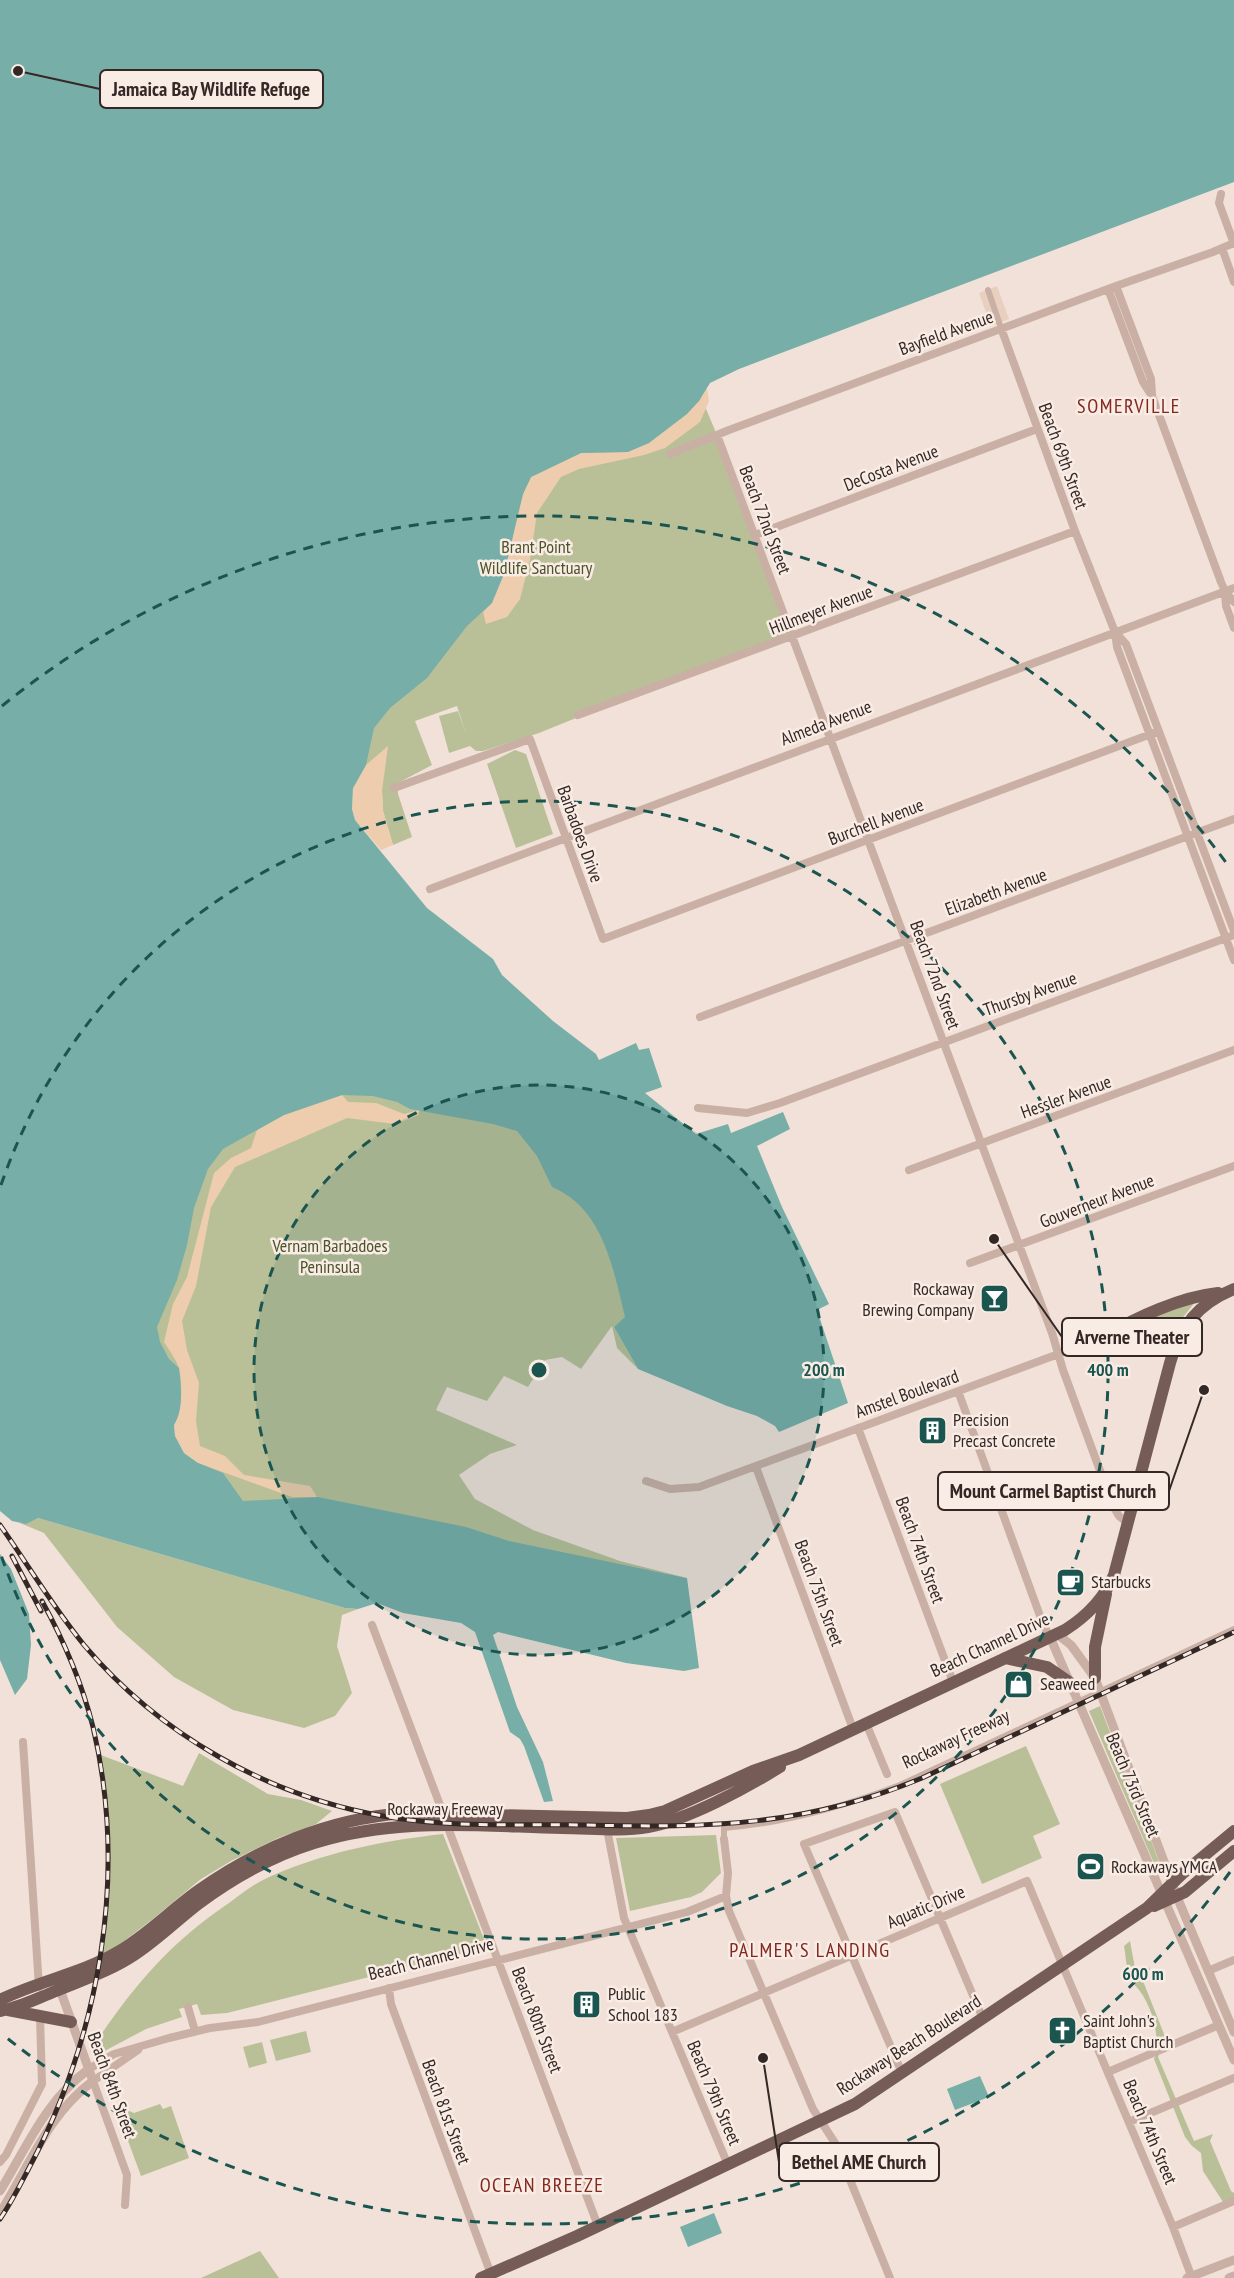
<svg xmlns="http://www.w3.org/2000/svg" width="1234" height="2278" font-family="'PT Sans Narrow',sans-serif">
	<style>
		.green { fill: #b9c098 }
		.sand { fill: #edcdad }
		.plaza { fill: #e9d0be }
		.water { fill: #77aea8 }
		.lines { fill: none; stroke-linecap: round; stroke-linejoin: round }
		.pedestrian { stroke: #c9afa4; stroke-width: 6 }
		.minor { stroke: #c9afa4; stroke-width: 8 }
		.tertiary { stroke: #c9afa4; stroke-width: 9 }
		.primary { stroke: #765c56; stroke-width: 12 }
		.rail-casing { stroke: #342826; stroke-width: 5 }
		.rail { stroke: #f9ece4; stroke-width: 3; stroke-dasharray: 9; stroke-linecap: butt }
		.ring { fill: none; stroke: #1b5550; stroke-width: 3; stroke-dasharray: 10 8 }
		.labels { text-anchor: middle; stroke-width: 5; stroke-linejoin: round; paint-order: stroke }
		.street-label { font-size: 18px; fill: #342826; stroke: #f9ece4 }
		.park-label { font-size: 18px; fill: #4a5229; stroke: #f9ece4 }
		.poi-label { font-size: 18px; fill: #342826; stroke: #f9ece4; text-anchor: start }
		.neighbourhood-label { font-size: 20px; letter-spacing: 1.5px; fill: #83271f; stroke: #f9ece4 }
		.centre { fill: #1b5550; stroke: #f9ece4; stroke-width: 3 }
		.ring-label { font-size: 18px; text-anchor: middle; font-weight: bold; fill: #1b5550; stroke: #f9ece4; stroke-width: 5; stroke-linejoin: round; paint-order: stroke }
		.leader { fill: none; stroke: #342826; stroke-width: 2 }
		.callout-dot { fill: #342826; stroke: #f9ece4; stroke-width: 2 }
		.callout { fill: #f9ece4; stroke: #342826; stroke-width: 2 }
		.callout-label { font-size: 20px; text-anchor: middle; font-weight: bold; fill: #342826 }
	</style>
	<rect width="100%" height="100%" fill="#f1e1d8"/>
	<!-- green -->
	<path class="green" d="M675,335L717,435L792,637L633,695L539,733L483,751H476L470,746L449,753L439,716L458,711L466,734L457,706L415,721L432,765L398,783V794L412,837L393,845L383,811L382,791L353,788L356,477Z
		M515,750L526,754L553,834L516,848L487,764Z
		M344,1090L496,1110L592,1202L629,1315L614,1327L638,1369L617,1348L612,1326L581,1369L562,1357L545,1360L528,1387L504,1376L487,1401L447,1387L436,1410L517,1445L490,1454L459,1475L475,1499L533,1530L620,1561L687,1578L653,1571L244,1512L208,1486L147,1345L174,1249L218,1145L283,1107Z
		M1196,1301L1176,1326L1146,1322L1149,1319Z
		M38,1518L345,1608L358,1609L342,1615L337,1646L352,1693L335,1716L304,1728L233,1710L174,1677L117,1627L44,1533L20,1523Z
		M1100,1706L1161,1867L1156,1868L1089,1711Z
		M1026,1746L1060,1824L1033,1836L1042,1858L982,1884L940,1784Z
		M199,1753L268,1794L301,1800L332,1811L316,1824L278,1838L231,1861L201,1879L154,1918L115,1948L101,1955L109,1892V1838L98,1754L183,1786Z
		M443,1834L487,1947L227,2013L201,2015L197,2004L179,2009L182,2017L146,2029L97,2055L92,2048C133,1987 167,1945 229,1903C240,1895 251,1886 263,1880C320,1853 381,1841 443,1834Z
		M716,1835L721,1873L702,1892L691,1897L630,1911L616,1838Z
		M1130,1941L1137,1979L1143,1981L1166,2039L1158,2057L1194,2141L1213,2134L1210,2141L1231,2191L1234,2193V2201L1225,2205L1203,2171L1201,2153L1192,2146L1185,2137L1154,2059C1161,2040 1153,2011 1142,1994C1139,1989 1133,1984 1131,1979C1126,1970 1126,1956 1124,1946Z
		M306,2031L311,2052L276,2061L270,2040Z
		M262,2042L267,2063L249,2068L243,2047Z
		M160,2104L163,2109L171,2106L189,2158L141,2176L116,2108L120,2107L134,2113Z
		M260,2251L279,2278H201Z"/>
	<!-- sand -->
	<path class="sand" d="M707,388L709,401L700,422L665,448L644,455L579,469L561,477L537,513L530,560L520,599L507,617L486,624L483,612L492,603L523,494L531,477L581,453L628,452L699,401Z
		M388,746L382,791L383,811L393,845L381,850L355,820L352,809L353,788L366,765Z
		M342,1095L348,1102L376,1103L404,1114L419,1110V1115L395,1124L347,1118L235,1167L211,1207L196,1286L182,1321L187,1350L199,1383L196,1421L200,1446L225,1456L244,1475L310,1486L317,1497H292L198,1463L184,1453L175,1436L174,1425C182,1412 183,1384 179,1368C176,1359 169,1350 164,1342L173,1304L187,1277L214,1173L231,1158L251,1148L257,1130L284,1115Z"/>
	<!-- plaza -->
	<path class="plaza" d="M997,286L1009,319L991,326L979,293Z"/>
	<!-- water -->
	<path class="water" d="M0,0H1234V182L739,369L710,383L699,401L687,414L649,443L628,452L581,453L531,477L523,494L504,574L492,603L467,626L427,678L390,708L374,728L366,765L353,788L352,809L355,820L427,908L493,959L502,975L553,1021L596,1054L599,1060L636,1043L639,1050L649,1048L662,1087L645,1093L696,1134L728,1124L731,1133L783,1112L790,1129L757,1146L782,1207L829,1304L817,1310L848,1403L779,1432L775,1426L757,1416L727,1406L638,1369L614,1327L625,1317C613,1268 603,1208 552,1187L537,1156L517,1131L493,1124L410,1109L397,1102L373,1096L342,1095L284,1115L223,1149L208,1169L194,1208L187,1245L177,1280L157,1327L160,1342L169,1359L179,1368C181,1387 184,1409 174,1425L175,1436L184,1453L198,1463L223,1473L243,1501L318,1497L466,1527L509,1541L687,1578L699,1668L684,1671L626,1663L498,1632L493,1635L517,1707L543,1762L553,1801L544,1802L524,1746L520,1739L510,1732L475,1632L461,1623L403,1613L377,1603L358,1609L345,1608L38,1518L26,1524L12,1521L0,1511Z
		M0,1554L11,1569L29,1614L31,1645L27,1679L15,1695L0,1660Z
		M980,2076L989,2097L955,2110L947,2089Z
		M714,2213L722,2233L688,2247L680,2227Z"/>
	<g class="lines">
		<!-- pedestrian -->
		<path class="pedestrian" d="M988,290L1001,328
			M724,1839V1828C785,1823 843,1807 900,1785L1234,1629"/>
		<!-- minor -->
		<path class="minor" d="M1221,194L1219,203L1234,244
			M1222,248L1234,282
			M1116,286L1151,379L1152,394
			M1108,289L1143,382L1152,396L1221,582L1225,591L1234,602
			M1001,328L1075,531L1115,632L1117,647L1234,960
			M717,435L1052,1333L1063,1370L1113,1506L1119,1516L1128,1523
			M670,454L729,430L1116,286L1213,252L1234,243
			M755,535L1037,429
			M1225,593L1226,606L1234,628
			M1115,632L1126,644L1234,931
			M578,715L1075,531
			M394,788L530,739L603,939L1159,731
			M430,889L1234,588
			M700,1017L1234,819
			M698,1108L747,1113L780,1103L1234,935
			M909,1170L1234,1050
			M970,1263L1234,1166
			M1119,1333C1144,1326 1155,1328 1178,1339
			M958,1391L1043,1624L1050,1637
			M858,1428L953,1682
			M756,1467L853,1729
			M646,1481L670,1489L699,1487L1107,1336
			M372,1625L443,1813
			M866,1723L887,1774
			M23,1742L39,1987
			M447,1825L598,2226
			M607,1829L624,1918L728,2165
			M724,1839L728,1873L726,1896L729,1911L813,2109L835,2143L890,2278
			M1208,1971L1234,1960
			M389,1988L391,2004L492,2277
			M188,2007L195,2031
			M672,2032L1027,1881L1173,2227L1192,2278
			M89,2069L114,2054L169,2038L210,2028L258,2022L687,1912L726,1896
			M1108,2072L1219,2025
			M902,2073L804,1844L895,1812L983,2019
			M1129,2122L1234,2078
			M0,2162L6,2155L42,2084L40,2016
			M125,2205L127,2175L93,2081L138,2050
			M1173,2227L1234,2201"/>
		<!-- tertiary -->
		<path class="tertiary" d="M1057,1634L1071,1645L1095,1678L1180,1904L1234,2032
			M1050,1637L1234,2060
			M0,2191C27,2147 45,2101 89,2069
			M0,2213C29,2167 48,2114 93,2081L58,1984
			M1187,2278L1234,2260
			M1229,2278L1234,2276"/>
		<!-- primary -->
		<path class="primary" d="M1105,1336C1137,1317 1181,1297 1218,1293
			M1005,1658L1047,1667L1069,1682
			M1095,1678V1647L1106,1594
			M1154,1906L1185,1892L1234,1851
			M0,2000C38,1981 81,1974 118,1952C147,1935 170,1911 198,1891C258,1848 329,1819 404,1813L627,1818L649,1815L665,1811L753,1771L799,1755L1065,1630C1087,1616 1104,1599 1114,1575L1170,1363C1180,1326 1199,1303 1234,1289
			M8,2010L71,2022
			M0,2011C19,2008 38,1998 56,1991C82,1980 110,1971 134,1955C157,1940 176,1921 198,1904C233,1878 272,1856 314,1843C397,1817 476,1826 562,1828C590,1828 620,1832 648,1827C687,1820 746,1788 780,1767
			M481,2278L577,2236L855,2104L1147,1908L1182,1874L1234,1831"/>
		<defs>
			<path id="rail" d="M0,1525C28,1565 53,1607 84,1645C160,1735 268,1796 383,1816C449,1828 521,1824 588,1825C710,1828 807,1826 922,1778L1234,1632
				M12,1556L41,1611
				M0,2219C11,2203 20,2185 29,2168C100,2035 128,1875 93,1727C82,1683 64,1641 42,1601"/>
		</defs>
		<!-- rail casing -->
		<use href="#rail" class="rail-casing"/>
		<!-- rail -->
		<use href="#rail" class="rail"/>
	</g>
	<!-- distance rings -->
	<circle cx="539" cy="1370" r="285" fill="#1b5550" fill-opacity=".12"/>
	<g class="ring">
		<circle cx="539" cy="1370" r="285"/>
		<path d="M1 1185A569 569 0 1 1 1 1555"/>
		<path d="M1230 1872A854 854 0 0 1 2 2034M2 706A854 854 0 0 1 1230 868"/>
	</g>
	<!-- icons -->
	<defs>
		<symbol id="bar-square" viewBox="-11 -11 22 22"><rect x="-9" y="-9" width="18" height="18" rx="4" fill="#1b5550" stroke="#f9ece4"/><path d="M-6-5H6L.8 .8V4.5H3.5V6h-7V4.5H-.8V.8Z" fill="#fff"/></symbol>
		<symbol id="building-square" viewBox="-11 -11 22 22"><rect x="-9" y="-9" width="18" height="18" rx="4" fill="#1b5550" stroke="#f9ece4"/><path d="M-4-6H4V6H1V3H-1V6H-4ZM-2.5-4.3h1.7v1.8h-1.7ZM.8-4.3h1.7v1.8H.8ZM-2.5-1h1.7V.8h-1.7ZM.8-1h1.7V.8H.8Z" fill="#fff"/></symbol>
		<symbol id="cafe-square" viewBox="-11 -11 22 22"><rect x="-9" y="-9" width="18" height="18" rx="4" fill="#1b5550" stroke="#f9ece4"/><path d="M-5.5-4.5H6V0H3Q3 3.5 0 3.5H-2.5Q-5.5 3.5-5.5 0ZM3-3.2v2h1.7v-2ZM-6 4.5H4V6H-6Z" fill="#fff"/></symbol>
		<symbol id="shop-square" viewBox="-11 -11 22 22"><rect x="-9" y="-9" width="18" height="18" rx="4" fill="#1b5550" stroke="#f9ece4"/><path d="M-5-2.5h2.3a2.7 3.5 0 0 1 5.4 0H5L5.5 6h-11ZM-1.5-2.5h3a1.5 2.3 0 0 0-3 0Z" fill="#fff"/></symbol>
		<symbol id="stadium-square" viewBox="-11 -11 22 22"><rect x="-9" y="-9" width="18" height="18" rx="4" fill="#1b5550" stroke="#f9ece4"/><path d="M0-5a6.5 5 0 1 0 0 10a6.5 5 0 1 0 0-10ZM-3.5-1.8h7v3.6h-7Z" fill="#fff"/></symbol>
		<symbol id="church-square" viewBox="-11 -11 22 22"><rect x="-9" y="-9" width="18" height="18" rx="4" fill="#1b5550" stroke="#f9ece4"/><path d="M-1.2-6h2.4v3.5h3.3v2.4h-3.3V6h-2.4V-.1h-3.3v-2.4h3.3Z" fill="#fff"/></symbol>
	</defs>
	<g fill-rule="evenodd">
		<use href="#bar-square" x="978" y="1282" width="33" height="33"/>
		<use href="#building-square" x="916" y="1414" width="33" height="33"/>
		<use href="#cafe-square" x="1054" y="1566" width="33" height="33"/>
		<use href="#shop-square" x="1002" y="1668" width="33" height="33"/>
		<use href="#stadium-square" x="1074" y="1850" width="33" height="33"/>
		<use href="#building-square" x="570" y="1988" width="33" height="33"/>
		<use href="#church-square" x="1046" y="2014" width="33" height="33"/>
	</g>
	<g class="labels">
		<!-- street labels -->
		<g class="street-label">
			<text transform="translate(946 333) rotate(-20)" y="6">Bayfield Avenue</text>
			<text transform="translate(1063 456) rotate(70)" y="6">Beach 69th Street</text>
			<text transform="translate(891 468) rotate(-21)" y="6">DeCosta Avenue</text>
			<text transform="translate(765 520) rotate(69)" y="6">Beach 72nd Street</text>
			<text transform="translate(821 610) rotate(-21)" y="6">Hillmeyer Avenue</text>
			<text transform="translate(826 723) rotate(-21)" y="6">Almeda Avenue</text>
			<text transform="translate(876 822) rotate(-21)" y="6">Burchell Avenue</text>
			<text transform="translate(580 834) rotate(70)" y="6">Barbadoes Drive</text>
			<text transform="translate(996 892) rotate(-20)" y="6">Elizabeth Avenue</text>
			<text transform="translate(935 975) rotate(70)" y="6">Beach 72nd Street</text>
			<text transform="translate(1030 994) rotate(-20)" y="6">Thursby Avenue</text>
			<text transform="translate(1066 1097) rotate(-20)" y="6">Hessler Avenue</text>
			<text transform="translate(1097 1201) rotate(-21)" y="6">Gouverneur Avenue</text>
			<text transform="translate(907 1394) rotate(-20)" y="6">Amstel Boulevard</text>
			<text transform="translate(920 1550) rotate(70)" y="6">Beach 74th Street</text>
			<text transform="translate(819 1593) rotate(70)" y="6">Beach 75th Street</text>
			<text transform="translate(990 1645) rotate(-25)" y="6">Beach Channel Drive</text>
			<text transform="translate(956 1739) rotate(-25)" y="6">Rockaway Freeway</text>
			<text transform="translate(1133 1785) rotate(67)" y="6">Beach 73rd Street</text>
			<text x="445" y="1815">Rockaway Freeway</text>
			<text transform="translate(926 1907) rotate(-23)" y="6">Aquatic Drive</text>
			<text transform="translate(431 1959) rotate(-14)" y="6">Beach Channel Drive</text>
			<text transform="translate(537 2020) rotate(69)" y="6">Beach 80th Street</text>
			<text transform="translate(909 2045) rotate(-33)" y="6">Rockaway Beach Boulevard</text>
			<text transform="translate(112 2085) rotate(70)" y="6">Beach 84th Street</text>
			<text transform="translate(714 2093) rotate(67)" y="6">Beach 79th Street</text>
			<text transform="translate(446 2112) rotate(70)" y="6">Beach 81st Street</text>
			<text transform="translate(1150 2132) rotate(67)" y="6">Beach 74th Street</text>
		</g>
		<!-- park labels -->
		<g class="park-label">
			<text x="536" y="553">Brant Point<tspan x="536" dy="21">Wildlife Sanctuary</tspan></text>
			<text x="330" y="1252">Vernam Barbadoes<tspan x="330" dy="21">Peninsula</tspan></text>
		</g>
		<!-- poi labels -->
		<g class="poi-label">
			<text x="974" y="1295" text-anchor="end">Rockaway<tspan x="974" dy="21">Brewing Company</tspan></text>
			<text x="953" y="1426">Precision<tspan x="953" dy="21">Precast Concrete</tspan></text>
			<text x="1091" y="1588">Starbucks</text>
			<text x="1040" y="1690">Seaweed</text>
			<text x="1111" y="1873">Rockaways YMCA</text>
			<text x="608" y="2000">Public<tspan x="608" dy="21">School 183</tspan></text>
			<text x="1083" y="2027">Saint John's<tspan x="1083" dy="21">Baptist Church</tspan></text>
		</g>
		<!-- neighbourhood labels -->
		<g class="neighbourhood-label">
			<text x="1129" y="413">SOMERVILLE</text>
			<text x="810" y="1957">PALMER'S LANDING</text>
			<text x="542" y="2192">OCEAN BREEZE</text>
		</g>
	</g>
	<circle cx="539" cy="1370" r="9" class="centre"/>
	<g class="ring-label">
		<text x="824" y="1376">200 m</text>
		<text x="1108" y="1376">400 m</text>
		<text x="1143" y="1980">600 m</text>
	</g>
	<!-- callouts -->
	<path class="leader" d="M18 71L100 89M994 1239L1062 1337M1204 1390L1169 1491M763 2058L779 2162"/>
	<g class="callout-dot">
		<circle cx="18" cy="71" r="6"/>
		<circle cx="994" cy="1239" r="6"/>
		<circle cx="1204" cy="1390" r="6"/>
		<circle cx="763" cy="2058" r="6"/>
	</g>
	<g class="callout">
		<rect x="100" y="70" width="223" height="38" rx="6"/>
		<rect x="1062" y="1318" width="140" height="38" rx="6"/>
		<rect x="938" y="1472" width="231" height="38" rx="6"/>
		<rect x="779" y="2143" width="160" height="38" rx="6"/>
	</g>
	<g class="callout-label">
		<text x="211" y="96">Jamaica Bay Wildlife Refuge</text>
		<text x="1132" y="1344">Arverne Theater</text>
		<text x="1053" y="1498">Mount Carmel Baptist Church</text>
		<text x="859" y="2169">Bethel AME Church</text>
	</g>
</svg>
